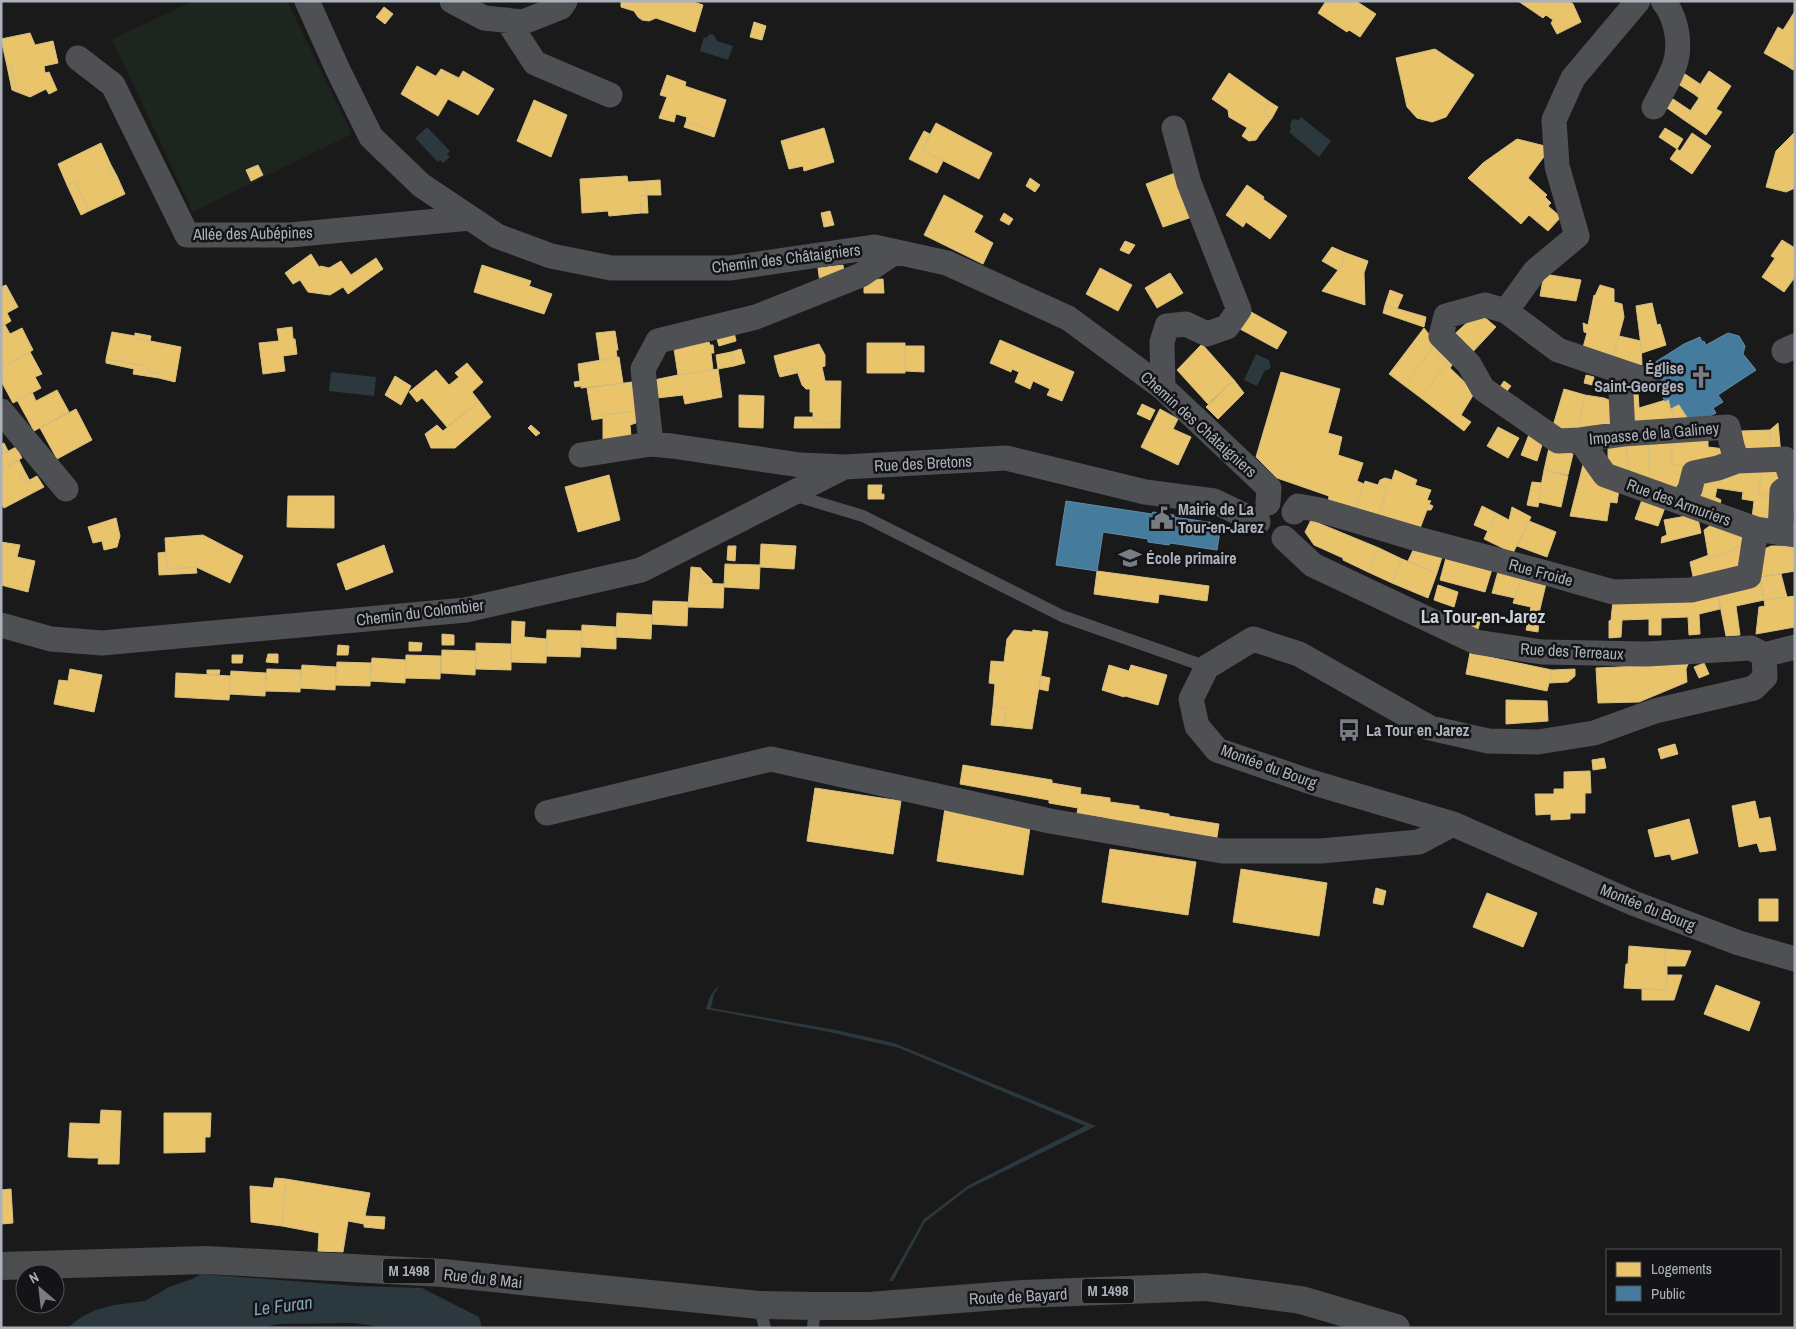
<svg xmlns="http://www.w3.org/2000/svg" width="1796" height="1329" font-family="'Archivo Narrow',sans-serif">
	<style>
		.green { fill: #1d261e }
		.water { fill: #2b383e }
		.homes { fill: #e9c46a; stroke: #d6bf83 }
		.public { fill: #457b9d; stroke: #648ca6 }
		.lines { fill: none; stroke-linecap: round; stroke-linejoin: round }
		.lane { stroke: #4e5054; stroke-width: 12 }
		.street { stroke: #4e5054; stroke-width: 25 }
		.primary { stroke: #4c4d4f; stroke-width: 28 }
		.labels { text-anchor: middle; stroke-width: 5; stroke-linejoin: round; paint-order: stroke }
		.shield { fill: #141417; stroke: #7e838a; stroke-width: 1 }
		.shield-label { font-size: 15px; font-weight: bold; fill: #abb2bc }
		.street-label { font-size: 16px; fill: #abb2bc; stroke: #141417 }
		.poi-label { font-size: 16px; font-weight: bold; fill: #abb2bc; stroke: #141417; text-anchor: start }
		.water-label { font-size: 18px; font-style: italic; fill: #7fa5ba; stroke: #141417 }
		.quarter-label { font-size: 19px; font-weight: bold; fill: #ccd1d8; stroke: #141417 }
	</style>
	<rect width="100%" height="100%" fill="#1a1a1b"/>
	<!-- green -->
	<path class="green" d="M194,1H287L352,134L193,212L112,39Z"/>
	<!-- water -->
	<path class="water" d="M710,34L714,35L717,41L733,46L728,60L700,51L704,37L706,38Z
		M1301,117L1331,141L1319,157L1289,132L1291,129L1290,126L1291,121L1294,119L1299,120Z
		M427,127L450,151L447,154L450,157L443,163L440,160L438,162L415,138Z
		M1256,354L1269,360L1271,367L1268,370H1265L1257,386L1244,380Z
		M331,372L376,377L374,396L329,391Z
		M720,985L714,994L711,1008L836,1030L894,1043L1096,1126L968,1189L925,1222L893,1281H889L924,1219L969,1185L1085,1126L899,1048L829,1032L706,1009C709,998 711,992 720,985Z
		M201,1274L356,1286L422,1288L479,1317L482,1328H387L354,1323L279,1324L259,1328H67L83,1316L96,1310L114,1305L145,1301L169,1287L192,1279Z"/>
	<!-- homes -->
	<path class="homes" d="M621,1H691L703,5L695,32L656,18L649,21L642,20L638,17L634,11L621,7Z
		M1326,1H1356L1376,14L1360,37L1349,30L1347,32L1318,13Z
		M1518,1H1569L1573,4L1581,22L1557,34L1551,23L1553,20L1546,15L1543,18Z
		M384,7L393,14L385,24L376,17Z
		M1795,11V54L1787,66L1764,53L1778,27L1783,30Z
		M754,22L766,26L762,40L750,37Z
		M30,33L35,45L53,41L58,63L44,66L45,73L49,72L57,90L49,94L46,89L30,97L17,92L11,65L7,66L1,39Z
		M1435,49L1474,75L1446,117L1432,122L1417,118L1407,107L1396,58Z
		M1795,54V68L1793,70L1787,66Z
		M11,65L17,92L12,90L7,66Z
		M417,66L441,79L445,71L459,78L463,71L494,89L478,115L448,99L438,116L401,94Z
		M441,69L445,71L441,79L436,76Z
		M1709,71L1731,86L1716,109L1722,112L1706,135L1684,120L1699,98L1694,94Z
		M1682,72L1700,84L1694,94L1675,82Z
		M1229,73L1270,102L1263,112L1272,118L1260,134L1252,129L1251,130L1229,117L1228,110L1212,99Z
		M667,75L686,82L685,86L726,100L716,131L686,122L687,117L676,114L674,122L659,118L667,97L660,95Z
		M1673,99L1691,111L1684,120L1667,108Z
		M534,100L567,115L551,157L517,141Z
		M1270,102L1278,107L1272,118L1263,112Z
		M686,122L716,131L714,137L684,127Z
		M936,123L992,153L979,179L922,150Z
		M824,128L834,162L804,171L803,166L789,169L781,141Z
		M1247,128L1251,130L1252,129L1260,134L1256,140L1249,141L1242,136Z
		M1665,128L1683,139L1677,149L1659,137Z
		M924,131L930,134L922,150L943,161L937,173L909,159Z
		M1795,132V188L1786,192L1766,187L1776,151Z
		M1692,133L1711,146L1692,174L1670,159L1677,149L1680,151Z
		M1517,139L1545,146L1546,154L1528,178L1547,195L1545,197L1551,203L1548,206L1561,217L1548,231L1529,215L1521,224L1468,178L1483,163Z
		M101,143L111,165L109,167L114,177L117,176L125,194L89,211L75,182L67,185L58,164Z
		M111,165L117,176L114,177L109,167Z
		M258,165L263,175L251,181L246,170Z
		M1175,173L1192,217L1163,227L1146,184Z
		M627,176L628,182L646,181L647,195L640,196L641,213L609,216L608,211L582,213L580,179Z
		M1030,178L1040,185L1035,192L1026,186Z
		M660,180L661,195H647L646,181Z
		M75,182L89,211L81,215L67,185Z
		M1247,185L1264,197L1263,199L1287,216L1270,239L1246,222L1243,227L1226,215Z
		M647,195L648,213H641L640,196Z
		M944,195L983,216L974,232L993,243L983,264L924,235Z
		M830,211L834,225L824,227L821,213Z
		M1004,213L1013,219L1009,225L1000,220Z
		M1782,240L1795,248V277L1784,292L1762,277L1775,258L1771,256Z
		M1125,241L1135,245L1129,254L1120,250Z
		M1332,247L1346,253L1342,265L1338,270L1322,261Z
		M1346,253L1368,261L1364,273L1365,305L1322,291L1342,265Z
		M311,254L319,267L321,266L329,268L341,261L351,275L376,258L383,269L348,294L343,287L330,295L308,292L300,280L293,284L285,273Z
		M482,265L531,281L529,286L552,294L544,314L474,292Z
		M843,265L845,279L820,283L818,268Z
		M1100,268L1132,285L1118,311L1086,294Z
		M1170,273L1183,293L1157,308L1145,288Z
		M1544,274L1581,280L1576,301L1540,296Z
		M883,279L884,293H864V280Z
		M6,285L18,307L7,313L11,321L1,327V287Z
		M1600,285L1614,289V302L1622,304L1624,317L1613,358L1582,351L1587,333L1584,332L1583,323L1588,325L1594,295L1595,296Z
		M1390,290L1403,295L1397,309L1385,305Z
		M1652,303L1657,325L1660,324L1666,345L1642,353L1636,306Z
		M1385,305L1426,317L1424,327L1383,313Z
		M1244,308L1287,332L1277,349L1240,329Z
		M1483,316L1496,327L1469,356L1449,339L1471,319Z
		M5,325L10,334L22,328L33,350L1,368V327Z
		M292,327L293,339H295L297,354L283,356L285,371L263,374L259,343L279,341L277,329Z
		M1424,328L1436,343L1405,386L1389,374Z
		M615,331L618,350H616L617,357L600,361L596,333Z
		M112,332L135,336V338L181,347L175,382L159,378L160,373L150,372L145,366L106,359Z
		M734,332L736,341L719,346L717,339Z
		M135,333L151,336L150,341L135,338Z
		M1619,336L1641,341L1642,365L1613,358Z
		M1000,340L1074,372L1062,401L1047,395L1050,389L1033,381L1030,389L1015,382L1019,372L1012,369L1011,372L990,363Z
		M709,342L710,345H713L714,353H711L713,370L678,375L674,349Z
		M867,343H905V373H867Z
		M1436,343L1455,361L1450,368L1431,350Z
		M819,344L825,355V366L822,367L825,381H841L840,421L826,424L813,421V412H810V389H806L802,385L796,368L778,372L774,356Z
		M1202,344L1234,380L1208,404L1177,370Z
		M905,346H924V372L905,371Z
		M741,349L745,363L734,366L731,352Z
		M1431,350L1446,364L1421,398L1405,386Z
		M30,352L42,374L35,377L41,388L13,403L1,381V368Z
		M731,352L734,366L718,369L716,355Z
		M619,357L623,383L581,388V386L575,387L574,382L580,381L578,364Z
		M106,359L145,366L150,372L160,373L159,378L133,374L134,369L106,363Z
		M467,363L483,382L472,392L479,401L447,427L422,398L417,402L409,392L436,370L449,385L459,377L455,373Z
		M1446,364L1475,392L1461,415L1471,422L1464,431L1421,398Z
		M796,368L797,373L780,377L778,372Z
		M718,369L722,397L685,404L683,395L657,398L654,380L678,375Z
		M1281,372L1340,389L1328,433L1342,437L1338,455L1363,463L1357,481L1364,484L1355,510L1328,502L1329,496L1277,478L1256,457Z
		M1586,375L1594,377L1592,385L1584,383Z
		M395,376L411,386L401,405L385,395Z
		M1234,380L1244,393L1218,419L1206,407Z
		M1504,381L1511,386L1507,391L1500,387Z
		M632,382L636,411L604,415V418L592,420L587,388Z
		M1564,389L1585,395L1578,429H1552Z
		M57,390L69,412L34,431L17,400L32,392L36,401Z
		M1638,392L1639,408L1669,399L1675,424H1629L1627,394Z
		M739,395L764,396L763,428L739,427Z
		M1585,395L1604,398L1619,404L1613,428L1578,429Z
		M479,401L491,417L455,448H431L425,434L437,425L443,431Z
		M1142,404L1155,410L1150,420L1137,414Z
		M1679,404L1691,422L1675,424L1671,408Z
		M76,409L92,440L57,459L40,428Z
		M1160,409L1178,419L1173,429L1191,437L1178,465L1141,447Z
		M636,411V423L630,425L631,436L603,439V419L604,418V415Z
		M795,417H813V421L826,424L840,421V428H794Z
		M1778,423L1781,455L1771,454L1770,430Z
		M531,425L540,433L536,436L528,428Z
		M1498,427L1519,438L1508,458L1487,446Z
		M1770,430L1771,454L1736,451L1741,431Z
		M1530,432L1542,445L1537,461L1521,455Z
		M1672,441H1708V447L1725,449L1717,464L1694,466L1672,465Z
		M1672,441V465L1690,466L1685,488L1650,485L1648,442Z
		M1648,442L1650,485L1629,477L1626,443Z
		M4,443L8,451L3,454L1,444Z
		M1626,443L1629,477L1608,469V444Z
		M16,447L22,458L1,469V451L3,454Z
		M1549,448L1573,454L1568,475L1544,470Z
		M19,460L25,472L19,474L24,483L37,476L44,487L4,508L1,504V469Z
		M1583,465L1619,489L1617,503L1610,502L1607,521L1570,516Z
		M1763,465L1780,466L1777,498L1758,495Z
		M1763,467L1758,495L1777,498L1775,522L1752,518L1754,501L1742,499L1743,492L1717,488L1715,497L1721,500L1719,508L1692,499L1707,474Z
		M1395,470L1417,480L1415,485L1431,490L1427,500L1431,501L1429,504L1433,506L1431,510H1427L1419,531L1377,520L1388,488L1378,485L1380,480L1385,478L1392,480Z
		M1544,470L1568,476L1561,507L1538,502Z
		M25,472L30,481L24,483L19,474Z
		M609,475L620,520L578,532L565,487Z
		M1365,481L1388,488L1377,520L1355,510Z
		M1532,482L1542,483L1538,507L1527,505Z
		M868,485H882L881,494H884V499H868Z
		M288,496H334V528L287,527Z
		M1643,497L1666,505L1658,526L1635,519Z
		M1482,506L1496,513L1488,531L1474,525Z
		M1512,507L1531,517L1513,553L1484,539L1496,513L1509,520Z
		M1697,514L1701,533L1661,543L1662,537L1667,535L1664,520Z
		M116,518L120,536L117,547L104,550L102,541L93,543L88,527Z
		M1311,520L1379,548L1368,572L1343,560V558L1314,545L1305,532Z
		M1529,521L1556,532L1547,557L1517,546Z
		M1711,525L1741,531L1743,545L1709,560L1704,530Z
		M203,535L243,556L230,583L196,567L167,569L165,538Z
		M1,542L20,545L17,557L35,561L28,592L1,585Z
		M761,544L796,546L794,569L760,567Z
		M384,545L393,572L346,590L337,564Z
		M1743,545L1741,567L1694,581L1690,562L1709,555V560Z
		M728,546H736L735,561L727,560Z
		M1415,546L1443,554L1437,573L1408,561Z
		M1771,546H1795V571L1760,577L1762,550Z
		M1379,548L1402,559L1392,583L1368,572Z
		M166,552L167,569L196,567L197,573L159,575L158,553Z
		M1447,554L1493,566L1485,592L1440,580Z
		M1402,559L1437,573L1428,598L1392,583Z
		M725,564L760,565L759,589L724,587Z
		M691,567L701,568L700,583L724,584L723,608L688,607Z
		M1499,568L1522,575L1515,598L1492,593Z
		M701,569L712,580V584L700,583Z
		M1097,571L1209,586L1207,601L1159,594L1158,603L1094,594Z
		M1781,574L1787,597L1764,600L1760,577Z
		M1522,575L1546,584L1540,609L1538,632L1526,630L1531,607L1513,603Z
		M1760,580L1764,600L1736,606L1740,635L1726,636L1717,590Z
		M1438,585L1458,592L1454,607L1434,600Z
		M1717,590L1720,609L1699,614L1700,634L1689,635L1688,617L1661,618V635H1649V619L1622,620L1621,637L1609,638V621L1611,620L1613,600Z
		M1795,596V627L1756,634L1759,607L1765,606L1764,600Z
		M653,601L688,602L687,626L652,624Z
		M617,613L652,615L651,639L616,637Z
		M1474,619L1480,622L1478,629L1471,626Z
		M512,621L525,622L524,637L547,639L546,663L511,662Z
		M582,625L616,627V649L581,647Z
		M547,630L582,631L580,657L546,656Z
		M1014,630L1032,632L1033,630L1048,632L1032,729L1004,726L1006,708L993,707L995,684L989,683L991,661L1004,662L1007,639Z
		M442,634L454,635V645H442Z
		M409,642L422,643L421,651H409Z
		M476,643L511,644V670L476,669Z
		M338,645L349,646L348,655H337Z
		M442,650L476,651L475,675L441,673Z
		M1470,653L1552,670L1547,691L1466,674Z
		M268,654H278V663L266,662Z
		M232,655H243L242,663H232Z
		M406,655L441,656L440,679L405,678Z
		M372,658L406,660L405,683L370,681Z
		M337,662L371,663L370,686L335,685Z
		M1704,663L1709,674L1699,678L1694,667Z
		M1688,664L1686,669L1687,682L1639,702L1598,703L1596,668Z
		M302,665L336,667L335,690L300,688Z
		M1109,665L1129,671L1131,665L1167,675L1158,705L1125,696L1124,697L1102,690Z
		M70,669L102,675L94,712L54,704L59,680L68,681Z
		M267,669L301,670L300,692L265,691Z
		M1575,669V676L1568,682L1549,683L1552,670Z
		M207,670H220L219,675L207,674Z
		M231,671L266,673L265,696L229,694Z
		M176,673L231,676L229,700L175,697Z
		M1041,676L1050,678L1048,691L1039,689Z
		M1506,700L1547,701L1548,721L1506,724Z
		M993,707L1006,708L1004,726L991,725Z
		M1675,744L1678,754L1667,757L1664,747Z
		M1664,747L1667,757L1661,759L1658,749Z
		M1604,758L1606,768L1593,770L1592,760Z
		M963,765L1052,780V783L1081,788L1080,794L1110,798V802L1139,806V809L1169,814V816L1219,824L1216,843L1106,822L1107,818L1077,813L1078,808L1049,803V800L960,784Z
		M1590,771L1591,793H1585V813H1570V819L1551,820V814L1536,815L1535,794H1554V789H1564V772Z
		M815,788L901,801L893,854L807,841Z
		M1755,801L1759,819L1770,817L1776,850L1760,852L1757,843L1739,847L1732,806Z
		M945,808L1031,821L1023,875L937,861Z
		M1689,819L1698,853L1672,860L1670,854L1655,857L1648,830Z
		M1110,849L1196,862L1188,915L1102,902Z
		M1241,869L1327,883L1319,936L1233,922Z
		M1376,888L1386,891L1383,905L1373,903Z
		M1487,893L1537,913L1523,947L1473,927Z
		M1759,899H1778V921H1759Z
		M1629,946L1665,949V966H1667V990L1624,988L1626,964H1628Z
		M1665,949L1691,951L1685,966H1665Z
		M1667,975H1682L1674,1000H1642V989L1667,990Z
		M1716,985L1760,1002L1749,1031L1704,1014Z
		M101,1110L121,1111L119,1164H98L99,1154H88V1158L68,1157L70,1123L100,1124Z
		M164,1113H211L210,1137H205V1152L164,1153Z
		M88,1154H99V1158H88Z
		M275,1178L286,1179L282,1226L251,1222L250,1186L273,1188Z
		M286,1179L370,1193L365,1216L385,1217L384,1229L364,1227V1224L348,1221L343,1252L318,1251L319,1233L282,1226Z
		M11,1189L13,1223L1,1224V1190Z"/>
	<!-- public -->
	<path class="public" d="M1728,333L1739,336L1745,346L1743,354L1756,370L1718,395L1723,402L1713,408L1716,413L1692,424L1679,404L1671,408L1669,399L1665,401L1652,379L1660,374L1654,363L1684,344L1700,337L1702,342L1704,341L1706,345Z
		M1066,501L1152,514L1153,512L1174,515V517L1221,524L1217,550L1170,543L1169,545L1148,542V539L1103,532L1097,571L1056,565Z"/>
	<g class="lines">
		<!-- lane -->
		<path class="lane" d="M793,495L863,516L1062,616L1207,667
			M759,1305L765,1328
			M813,1328L815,1306"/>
		<!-- street -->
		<path class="street" d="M307,1L338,70L371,137L421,185L497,236L551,256L611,268H731L874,247L947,263L1068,318L1163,388L1269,488L1268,503
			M452,1L484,18L523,22L561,7L565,1
			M1638,1L1573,78L1554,120L1557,166L1577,236L1535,271L1506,311L1485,305L1446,316L1441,336L1469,364L1483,389L1558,441L1580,440L1623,434L1728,427L1732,446L1737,461
			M507,20L535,63L610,95
			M78,58L113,85L187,235H290L470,218
			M1654,107C1661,93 1670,79 1675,64C1681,45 1677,17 1663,1
			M1506,311L1558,350L1649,381
			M1784,351L1795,346
			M1620,372L1623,434
			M1163,388L1162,342L1167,326L1186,324L1207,334L1227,327L1239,310L1189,183L1174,128
			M1,411L66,489
			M1580,440L1605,475L1756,529L1795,535
			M651,444L643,369L658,341L756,317L861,275L895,252
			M581,455L651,444L672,446L800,465L844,467L1006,458L1145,492L1214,501L1258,522
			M1681,502L1690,489L1694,473L1718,468L1737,461L1785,459L1793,483L1782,491L1780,533
			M1294,512L1298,506L1320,510L1418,539L1550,574L1613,592L1691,590L1749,576L1756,529
			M1284,538L1313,565L1476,642L1542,652L1647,654L1751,648L1764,655L1795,647
			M1,625L51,639L102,643L466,610L641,570L844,467
			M1764,655L1765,677L1754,688L1655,711L1594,733L1538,742L1488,741L1430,728L1299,654L1253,639L1207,667L1191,699L1197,726L1217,750L1311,782L1453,824L1633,903L1739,943L1795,959
			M547,813L771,759L1050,821L1222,851H1321L1419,842L1453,824"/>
		<!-- primary -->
		<path class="primary" d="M1,1266L206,1260L443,1273L759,1305L815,1306H869L1023,1294L1205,1287L1301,1300L1396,1328"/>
	</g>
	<!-- icons -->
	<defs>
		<symbol id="church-bare" viewBox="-9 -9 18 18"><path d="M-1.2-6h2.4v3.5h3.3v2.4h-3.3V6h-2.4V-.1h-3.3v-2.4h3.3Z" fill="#787d84" stroke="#141417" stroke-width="2.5" paint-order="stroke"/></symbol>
		<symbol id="civic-bare" viewBox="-9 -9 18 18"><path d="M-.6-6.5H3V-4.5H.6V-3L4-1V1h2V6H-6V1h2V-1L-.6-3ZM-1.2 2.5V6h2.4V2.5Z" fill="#787d84" stroke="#141417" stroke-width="2.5" paint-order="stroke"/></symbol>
		<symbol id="school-bare" viewBox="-9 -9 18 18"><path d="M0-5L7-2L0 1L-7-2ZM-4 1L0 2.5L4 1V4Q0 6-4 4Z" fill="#787d84" stroke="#141417" stroke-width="2.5" paint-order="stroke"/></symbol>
		<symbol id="bus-bare" viewBox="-9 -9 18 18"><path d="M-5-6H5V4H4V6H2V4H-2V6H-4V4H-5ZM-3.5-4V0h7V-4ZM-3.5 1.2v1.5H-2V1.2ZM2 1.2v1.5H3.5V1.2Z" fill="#787d84" stroke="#141417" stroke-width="2.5" paint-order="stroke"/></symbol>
	</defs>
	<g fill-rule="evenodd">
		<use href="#church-bare" x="1685" y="361" width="32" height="32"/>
		<use href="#civic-bare" x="1146" y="502" width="32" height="32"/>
		<use href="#school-bare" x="1114" y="542" width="32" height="32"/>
		<use href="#bus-bare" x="1333" y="714" width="32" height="32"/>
	</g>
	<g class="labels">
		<!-- shield labels -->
		<g class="shield">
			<rect x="383" y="1258.5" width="52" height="25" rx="4"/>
			<rect x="1082" y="1278.5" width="52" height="25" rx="4"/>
		</g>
		<g class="shield-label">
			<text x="409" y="1276">M 1498</text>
			<text x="1108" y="1296">M 1498</text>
		</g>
		<!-- street labels -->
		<g class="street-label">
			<text transform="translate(253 233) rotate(-1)" y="6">Allée des Aubépines</text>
			<text transform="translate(786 258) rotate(-7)" y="6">Chemin des Châtaigniers</text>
			<text transform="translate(1199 424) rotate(42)" y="6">Chemin des Châtaigniers</text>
			<text transform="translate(1654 433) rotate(-5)" y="6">Impasse de la Galiney</text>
			<text transform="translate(923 463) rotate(-3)" y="6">Rue des Bretons</text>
			<text transform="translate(1679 502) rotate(20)" y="6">Rue des Armuriers</text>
			<text transform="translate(1541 572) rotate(15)" y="6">Rue Froide</text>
			<text transform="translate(420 612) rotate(-7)" y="6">Chemin du Colombier</text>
			<text transform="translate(1572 651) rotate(3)" y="6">Rue des Terreaux</text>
			<text transform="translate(1269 766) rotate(20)" y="6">Montée du Bourg</text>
			<text transform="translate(1648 907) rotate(22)" y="6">Montée du Bourg</text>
			<text transform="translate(483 1278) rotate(6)" y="6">Rue du 8 Mai</text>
			<text transform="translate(1018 1296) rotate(-3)" y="6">Route de Bayard</text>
		</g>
		<!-- poi labels -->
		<g class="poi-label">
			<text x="1684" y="374" text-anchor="end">Église<tspan x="1684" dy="18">Saint-Georges</tspan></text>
			<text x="1178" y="515">Mairie de La<tspan x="1178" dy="18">Tour-en-Jarez</tspan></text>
			<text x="1146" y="564">École primaire</text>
			<text x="1366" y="736">La Tour en Jarez</text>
		</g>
		<!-- water labels -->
		<g class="water-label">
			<text transform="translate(283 1306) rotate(-7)" y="6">Le Furan</text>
		</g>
		<!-- quarter labels -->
		<g class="quarter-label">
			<text x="1483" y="623">La Tour-en-Jarez</text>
		</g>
	</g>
	<!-- border -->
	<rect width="1796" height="1329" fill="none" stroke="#abb2bc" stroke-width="5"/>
	<!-- legend -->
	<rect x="1606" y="1249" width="175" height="65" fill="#141417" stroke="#505359"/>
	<rect x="1616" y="1262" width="25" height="15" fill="#e9c46a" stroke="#505359"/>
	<text x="1651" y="1274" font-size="15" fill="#abb2bc">Logements</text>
	<rect x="1616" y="1286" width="25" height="15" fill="#457b9d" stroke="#505359"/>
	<text x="1651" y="1299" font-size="15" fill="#abb2bc">Public</text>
	<!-- north arrow -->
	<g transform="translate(40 1289) rotate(332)"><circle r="24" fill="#141417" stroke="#505359"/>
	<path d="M0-4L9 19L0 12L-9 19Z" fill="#787d84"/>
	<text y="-8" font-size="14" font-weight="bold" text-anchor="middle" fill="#abb2bc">N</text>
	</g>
</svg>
